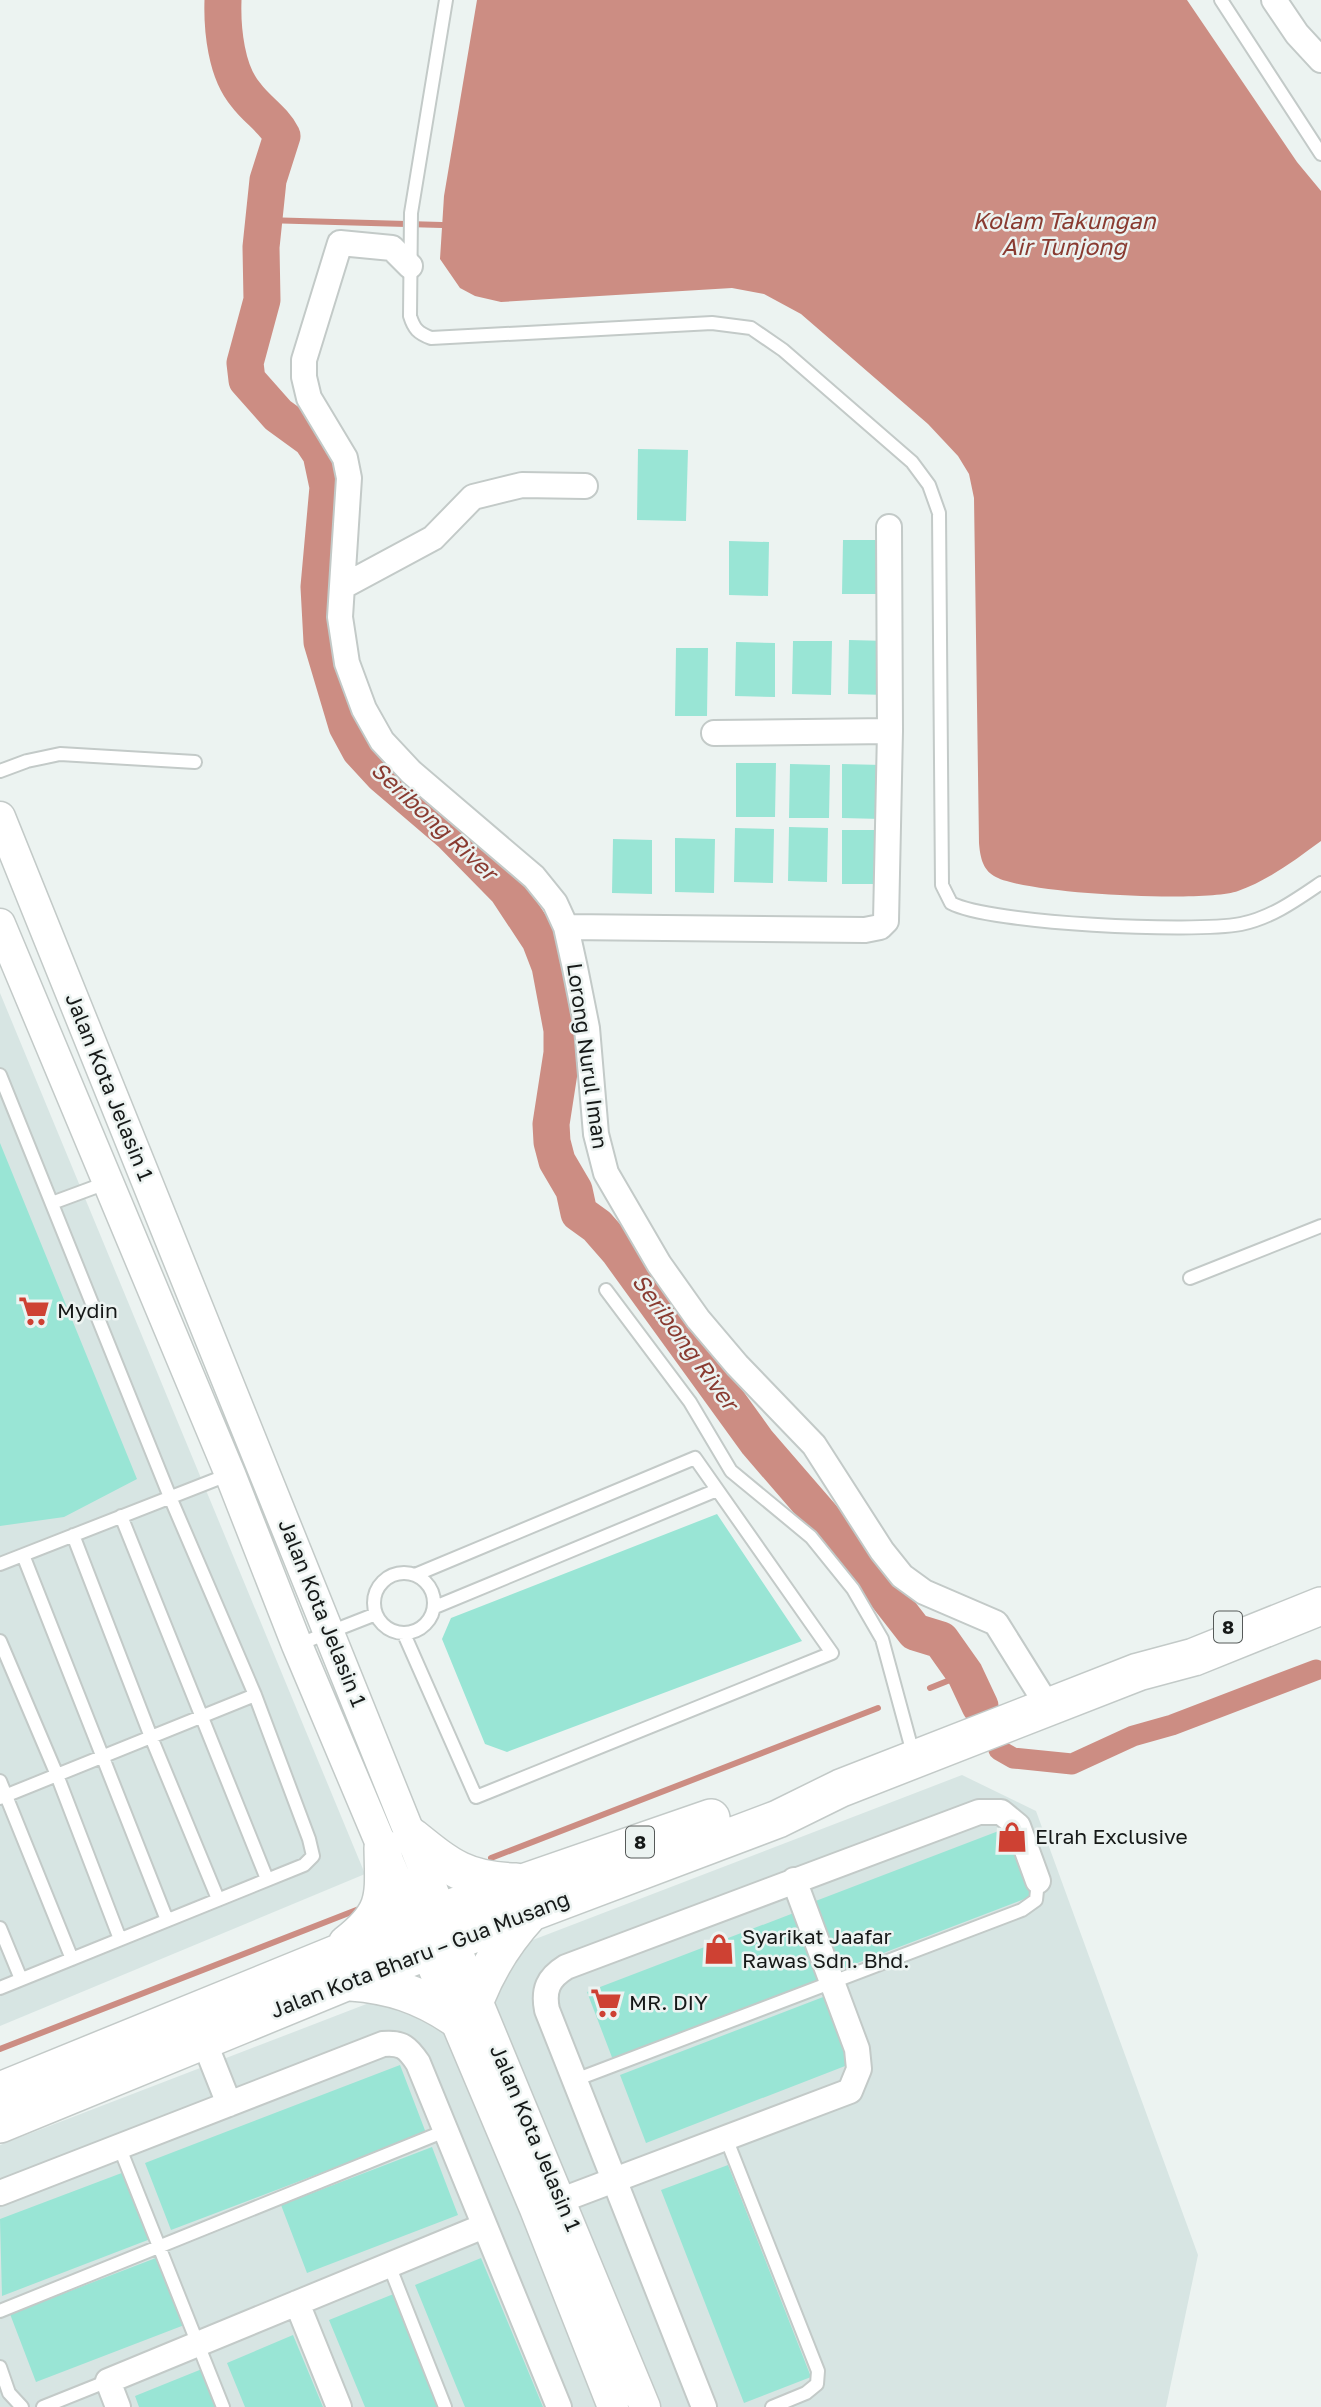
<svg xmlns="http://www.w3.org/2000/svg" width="1321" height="2407" font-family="'Golos Text',sans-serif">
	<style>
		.built { fill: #d7e5e3 }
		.water { fill: #cc8d83 }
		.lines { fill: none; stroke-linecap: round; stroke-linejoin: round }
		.stream { stroke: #cc8d83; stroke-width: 6 }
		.canal { stroke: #cc8d83; stroke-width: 21 }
		.river { stroke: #cc8d83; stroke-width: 37 }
		.building { fill: #99e5d5 }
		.service-casing { stroke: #c3cac8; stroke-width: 16 }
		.minor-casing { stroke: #c3cac8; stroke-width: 28 }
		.tertiary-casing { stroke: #c3cac8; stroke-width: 33 }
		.primary-casing { stroke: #c3cac8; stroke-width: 40 }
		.service { stroke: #fff; stroke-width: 12 }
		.minor { stroke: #fff; stroke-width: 24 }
		.tertiary { stroke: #fff; stroke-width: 30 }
		.primary { stroke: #fff; stroke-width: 37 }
		.labels { text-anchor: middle; stroke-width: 5; stroke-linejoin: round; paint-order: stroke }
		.shield { fill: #ecf3f1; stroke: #565a59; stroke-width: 2 }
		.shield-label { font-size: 19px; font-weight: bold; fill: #161918 }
		.street-label { font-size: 21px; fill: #161918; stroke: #ecf3f1 }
		.poi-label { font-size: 21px; fill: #161918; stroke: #ecf3f1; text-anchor: start }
		.water-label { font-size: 23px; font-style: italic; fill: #893b31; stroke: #ecf3f1 }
	</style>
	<rect width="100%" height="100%" fill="#ecf3f1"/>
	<!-- built -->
	<path class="built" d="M0,993L365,1874L0,2026Z
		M962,1775L1036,1811L1198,2255L1166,2407H0V2145Z"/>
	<!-- water -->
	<path class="water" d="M477,0H1187L1297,162L1321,191V841C1295,860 1269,880 1238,891C1205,903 1022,894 994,876C982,869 980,855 979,843L974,498L969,474L958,456L928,424L801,314L764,294L732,288L501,302L475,296L460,288L440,259L444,196Z"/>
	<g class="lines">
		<!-- stream -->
		<path class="stream" d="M264,220L442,225
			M930,1688L965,1674
			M491,1858L878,1708
			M0,2049L359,1909"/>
		<!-- canal -->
		<path class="canal" d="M999,1750L1013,1758L1072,1764L1133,1736L1172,1725L1316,1670"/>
		<!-- river -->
		<path class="river" d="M223,0C222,29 226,72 246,95C257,110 274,120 282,136L268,180L261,247L262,300L245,363L247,380L278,415L311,439L321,454L328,487L319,587L322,642L347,726L360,750L383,775L452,834L507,890L540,940L550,966L562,1030V1053L551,1124L552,1142L557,1161L574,1190L579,1213L597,1226L618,1250L757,1442L859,1560L915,1632L941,1640L965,1674L980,1706"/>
	</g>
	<!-- building -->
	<path class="building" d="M638,449L688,450L686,521L637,520Z
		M843,540H883L882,594H842Z
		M729,541L769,542L768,596L729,595Z
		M849,640L888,641L887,695L848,694Z
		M793,641H832L831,695L792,694Z
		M736,642L775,643V697L735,696Z
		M676,648H708L707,716H675Z
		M736,763H776L775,817H736Z
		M790,764L830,765L829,818H789Z
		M842,764L882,765L881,819L842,818Z
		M789,827L828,828L827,882L788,881Z
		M735,828L774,829L773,883L734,882Z
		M842,830H882L881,884H842Z
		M675,838L715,839L714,893L675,892Z
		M613,839L652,840V894L612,893Z
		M0,1143L137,1479L64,1517L0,1526Z
		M717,1514L802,1641L507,1752L485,1744L442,1639L451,1618Z
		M1009,1827L1035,1895L839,1970L813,1902Z
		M799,1911L825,1978L613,2060L587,1992Z
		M831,1994L858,2061L646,2143L620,2075Z
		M400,2065L426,2133L171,2230L145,2163Z
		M432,2147L458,2215L307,2273L281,2205Z
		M728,2165L811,2377L744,2403L661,2190Z
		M127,2171L153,2238L2,2296L0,2219Z
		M161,2256L187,2324L36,2382L10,2314Z
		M481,2258L516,2342L543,2407H465L457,2388L415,2285Z
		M396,2293L442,2407H365L329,2320Z
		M293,2335L323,2407H245L227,2363Z
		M202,2369L217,2407H139L135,2396Z"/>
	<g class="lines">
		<defs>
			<path id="service" d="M446,0L411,213L410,316C414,329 418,333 431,338L712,323L751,328L783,350L912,462L929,485L939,513L942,885L951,903C990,924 1194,933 1241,924C1271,918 1296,900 1321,883
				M1221,0L1321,154
				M0,771L27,761L60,754L195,762
				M0,1075L170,1497L255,1695L309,1839L313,1856L304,1865L0,1988
				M52,1203L106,1183
				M1190,1278L1321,1226
				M606,1290L690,1402L731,1471L811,1537L853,1589L882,1639L914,1757
				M121,1516L267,1879
				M73,1535L151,1737L218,1899
				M23,1555L167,1920
				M0,1564L230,1474
				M374 1603a30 30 0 1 1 60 0a30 30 0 1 1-60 0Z
				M435,1607L717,1490
				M404,1634L476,1797L832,1653L695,1458L415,1575
				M0,1641L57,1775L120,1939
				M297,1645L376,1614
				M0,1781L72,1959
				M0,1798L255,1695
				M0,1928L21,1979
				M575,2080L1022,1910L1036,1900L1038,1881
				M726,2138L818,2371L817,2384L806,2393L772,2407
				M119,2146L223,2407
				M389,2265L445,2407
				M0,2311L445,2131
				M0,2367L9,2393L22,2407
				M43,2407L108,2381"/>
			<path id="minor" d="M1274,0L1297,34L1321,60
				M410,266L392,248L340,243L304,360V377L309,398L345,458L349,478L340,617L347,663L364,709L382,741L411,772L534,877L555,903L566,927L575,968L587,1028L596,1134L606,1173L659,1264L698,1319L737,1365L814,1445L882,1551L902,1576L924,1592L996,1623L1049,1708
				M889,527L890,731
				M342,587L433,538L473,497L522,485L585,486
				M566,927L865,930L880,927L886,921L890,731L714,733
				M204,2041L229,2104
				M0,2193L383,2044C402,2042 408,2048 418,2063L559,2407
				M543,2207L850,2091L859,2069L857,2049L794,1880
				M297,2303L339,2407
				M118,2407L108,2381L484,2226
				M704,2407L547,2010C543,1990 548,1978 566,1967L979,1812H1001L1018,1826L1038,1881"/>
			<path id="tertiary" d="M0,817L476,1998L645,2407
				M0,924L230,1474L297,1645L535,2209L613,2407"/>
			<path id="primary" d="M412,1837C449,1867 466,1881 516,1882
				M347,1944C388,1912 384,1897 383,1848
				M351,1982C391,1985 421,1995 454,2017
				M476,1998C489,1965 506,1939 530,1913
				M0,2091L442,1911L711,1818
				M0,2124L346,1982L778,1819L841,1788L1138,1672L1194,1657L1321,1606"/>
		</defs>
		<!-- service casing -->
		<use href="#service" class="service-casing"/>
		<!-- minor casing -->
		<use href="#minor" class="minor-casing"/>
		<!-- tertiary casing -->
		<use href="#tertiary" class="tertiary-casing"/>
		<!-- primary casing -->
		<use href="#primary" class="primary-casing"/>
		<!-- service -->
		<use href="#service" class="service"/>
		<!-- minor -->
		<use href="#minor" class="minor"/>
		<!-- tertiary -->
		<use href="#tertiary" class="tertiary"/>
		<!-- primary -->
		<use href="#primary" class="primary"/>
	</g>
	<!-- icons -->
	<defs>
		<symbol id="supermarket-bare" viewBox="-9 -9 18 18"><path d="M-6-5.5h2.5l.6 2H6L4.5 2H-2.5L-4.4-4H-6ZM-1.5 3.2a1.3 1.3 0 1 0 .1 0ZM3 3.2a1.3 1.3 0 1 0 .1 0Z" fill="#ce4133" stroke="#ecf3f1" stroke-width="2.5" paint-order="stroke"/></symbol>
		<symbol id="shop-bare" viewBox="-9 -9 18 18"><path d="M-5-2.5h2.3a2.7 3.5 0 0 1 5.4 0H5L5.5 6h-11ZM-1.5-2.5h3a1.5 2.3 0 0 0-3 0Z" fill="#ce4133" stroke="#ecf3f1" stroke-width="2.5" paint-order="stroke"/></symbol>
	</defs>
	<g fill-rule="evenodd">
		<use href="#supermarket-bare" x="12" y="1289" width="44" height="44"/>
		<use href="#shop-bare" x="990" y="1815" width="44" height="44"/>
		<use href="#shop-bare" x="697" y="1927" width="44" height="44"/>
		<use href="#supermarket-bare" x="584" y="1981" width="44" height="44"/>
	</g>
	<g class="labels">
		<!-- shield labels -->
		<g class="shield">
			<rect x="1214" y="1611.5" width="28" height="31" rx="5"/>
			<rect x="626" y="1826.5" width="28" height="31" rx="5"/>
		</g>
		<g class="shield-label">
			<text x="1228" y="1634">8</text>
			<text x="640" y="1849">8</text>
		</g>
		<!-- street labels -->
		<g class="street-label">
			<text transform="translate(587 1056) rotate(82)" y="7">Lorong Nurul Iman</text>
			<text transform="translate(109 1087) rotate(68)" y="7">Jalan Kota Jelasin 1</text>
			<text transform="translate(322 1613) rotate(68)" y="7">Jalan Kota Jelasin 1</text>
			<text transform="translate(420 1955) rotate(-21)" y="7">Jalan Kota Bharu – Gua Musang</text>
			<text transform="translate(535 2138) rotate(67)" y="7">Jalan Kota Jelasin 1</text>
		</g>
		<!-- poi labels -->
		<g class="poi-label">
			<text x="57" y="1318">Mydin</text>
			<text x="1035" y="1844">Elrah Exclusive</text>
			<text x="742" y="1944">Syarikat Jaafar<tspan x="742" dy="24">Rawas Sdn. Bhd.</tspan></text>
			<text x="629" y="2010">MR. DIY</text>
		</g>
		<!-- water labels -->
		<g class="water-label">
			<text x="1064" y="229">Kolam Takungan<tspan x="1064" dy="26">Air Tunjong</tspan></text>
			<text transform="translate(434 821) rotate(43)" y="8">Seribong River</text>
			<text transform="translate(685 1342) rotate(54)" y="8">Seribong River</text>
		</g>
	</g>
</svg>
